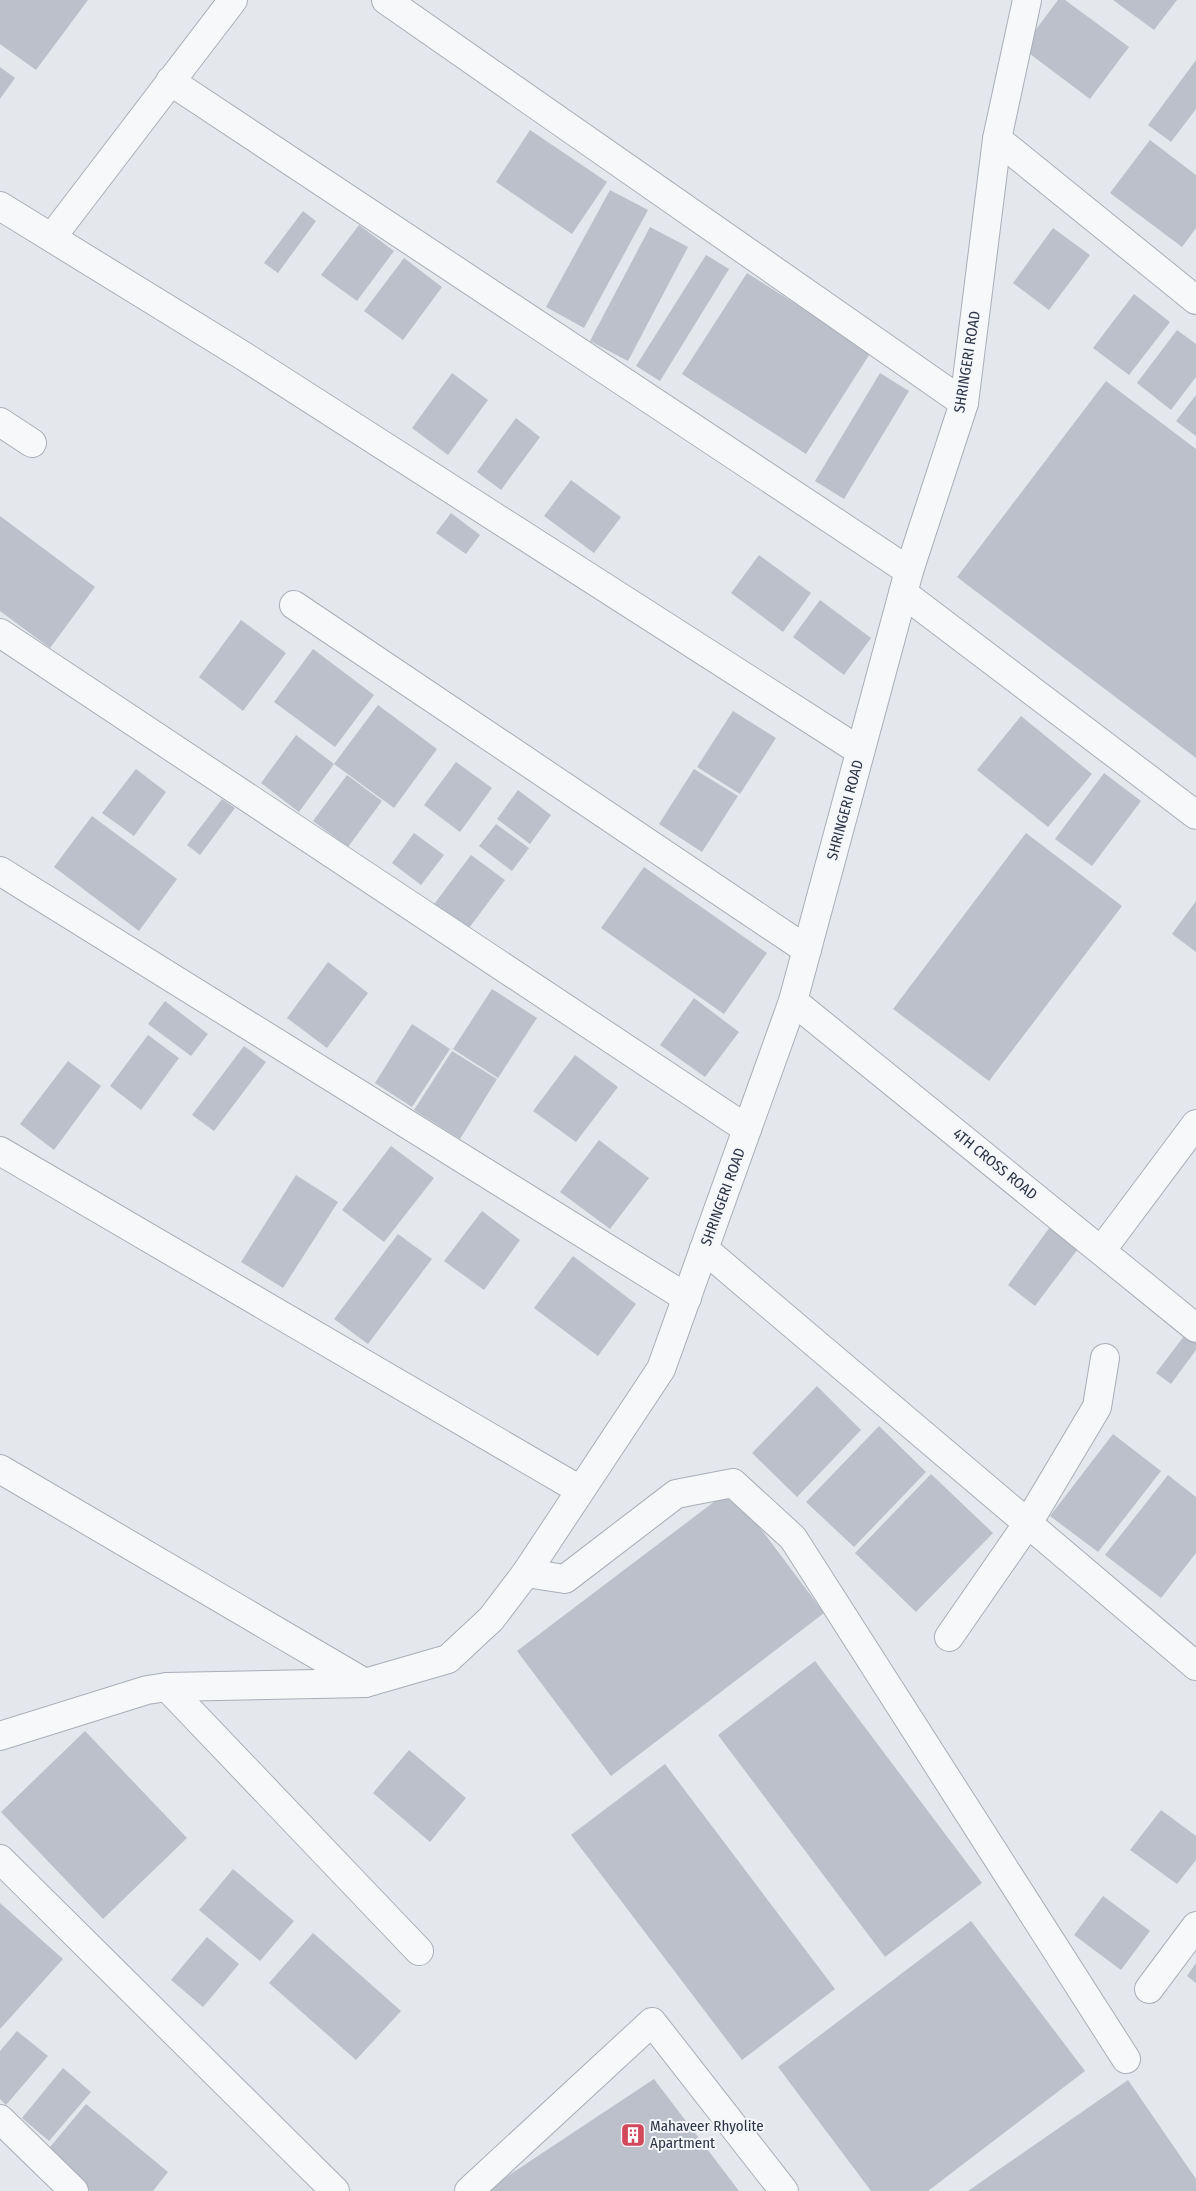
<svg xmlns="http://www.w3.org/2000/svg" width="1196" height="2191" font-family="'Fira Sans Condensed',sans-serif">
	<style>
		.building { fill: #bbc0ca }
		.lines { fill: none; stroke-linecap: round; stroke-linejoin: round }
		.minor-casing { stroke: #a9aeb7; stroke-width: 30 }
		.tertiary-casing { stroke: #a9aeb7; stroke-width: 30 }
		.minor { stroke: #f7f8fa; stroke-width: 28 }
		.tertiary { stroke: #f7f8fa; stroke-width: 28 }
		.labels { text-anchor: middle; stroke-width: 4; stroke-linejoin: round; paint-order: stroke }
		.street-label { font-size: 15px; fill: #2b3445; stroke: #f4f6f9 }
		.poi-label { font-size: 15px; fill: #2b3445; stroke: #f4f6f9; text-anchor: start }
	</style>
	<rect width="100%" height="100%" fill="#e4e7ec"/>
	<!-- building -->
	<path class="building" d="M0,0H88L36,70L0,44Z
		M1058,0H1065L1129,47L1090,99L1022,48Z
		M1113,0H1177L1154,30Z
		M1196,60V109L1171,142L1148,125Z
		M0,67L15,78L0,99Z
		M530,130L607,182L572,234L496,182Z
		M1150,140L1196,175V228L1182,247L1110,193Z
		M610,190L648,210L584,328L546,307Z
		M303,211L316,221L278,273L264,263Z
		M359,225L394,251L357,301L321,275Z
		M650,227L688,247L628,361L590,341Z
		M1053,228L1090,255L1049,310L1013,283Z
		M706,255L729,269L660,381L636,366Z
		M404,258L442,287L403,340L364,311Z
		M747,273L871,352L806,454L682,374Z
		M1134,294L1170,322L1129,375L1093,348Z
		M1177,330L1196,344V377L1171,410L1137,383Z
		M452,373L488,400L448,455L412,428Z
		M880,373L909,391L844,499L815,481Z
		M1106,381L1196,449V758L957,577Z
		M1196,395V436L1176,421Z
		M516,418L540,437L501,490L477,472Z
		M571,480L621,517L594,553L544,516Z
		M451,513L480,535L466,554L436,533Z
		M0,516L95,587L50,648L0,611Z
		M759,555L811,593L783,632L731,593Z
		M820,600L871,638L844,675L793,637Z
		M241,620L286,653L243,711L199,677Z
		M313,649L374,695L335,747L274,702Z
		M378,705L437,749L394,808L334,764Z
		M733,711L776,738L740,794L697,767Z
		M1021,716L1092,774L1048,827L977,770Z
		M296,735L334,764L299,812L261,783Z
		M456,762L492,788L460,832L424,805Z
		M136,769L166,792L134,836L102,813Z
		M694,769L738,796L702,852L659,824Z
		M1104,773L1141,801L1092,866L1055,839Z
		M347,775L382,801L348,847L313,821Z
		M518,790L551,815L530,844L497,819Z
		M222,799L235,808L200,855L187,845Z
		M92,816L177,879L139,931L54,867Z
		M496,824L529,848L512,871L479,846Z
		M414,833L444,855L421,885L392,863Z
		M1026,833L1122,906L989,1081L893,1009Z
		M471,855L505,880L466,932L432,907Z
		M644,867L767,953L724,1014L601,928Z
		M1196,901V952L1172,934Z
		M328,962L368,993L327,1048L287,1018Z
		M492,989L537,1018L498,1078L453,1049Z
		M694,998L739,1032L705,1077L660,1045Z
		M165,1001L208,1034L191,1056L148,1024Z
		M412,1024L450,1049L412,1107L375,1083Z
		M148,1035L179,1058L141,1110L110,1086Z
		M244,1046L266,1062L214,1131L192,1115Z
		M452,1051L497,1079L460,1139L414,1110Z
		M575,1055L618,1087L576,1142L533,1111Z
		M68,1061L101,1086L54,1150L20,1124Z
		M599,1140L649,1178L610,1229L560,1192Z
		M391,1146L434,1178L384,1242L342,1210Z
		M296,1175L338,1202L283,1288L241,1262Z
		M482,1211L520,1240L484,1290L444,1261Z
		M1052,1224L1081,1245L1035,1306L1008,1285Z
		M398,1234L432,1259L368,1344L334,1319Z
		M573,1256L636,1304L598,1356L534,1308Z
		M1187,1332L1196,1339V1350L1171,1384L1156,1373Z
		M817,1386L861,1430L797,1497L752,1453Z
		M879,1426L926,1472L854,1547L806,1502Z
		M1113,1434L1161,1471L1098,1552L1050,1516Z
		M931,1474L993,1533L916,1612L855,1553Z
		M1168,1475L1196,1497V1553L1161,1598L1105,1555Z
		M731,1489L824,1613L611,1776L517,1651Z
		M815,1661L982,1883L885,1957L718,1735Z
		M85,1731L187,1838L103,1919L1,1812Z
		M409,1750L466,1798L430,1842L373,1793Z
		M665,1764L835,1989L742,2060L571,1835Z
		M1161,1810L1196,1836V1860L1177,1884L1130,1850Z
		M233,1869L294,1921L260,1961L199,1910Z
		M1103,1896L1150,1931L1121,1970L1074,1935Z
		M0,1903L63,1959L0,2029Z
		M971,1921L1085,2071L928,2191H871L778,2067Z
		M313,1933L401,2011L356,2060L269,1983Z
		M207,1937L239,1964L203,2007L171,1980Z
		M1196,1963V1983L1187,1976Z
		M17,2031L48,2056L6,2105L0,2099V2051Z
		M63,2068L91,2092L49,2141L22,2118Z
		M654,2079L739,2191H485Z
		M1128,2080L1196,2179V2191H968Z
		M86,2104L168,2172L153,2191H90L45,2153Z"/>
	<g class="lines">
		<defs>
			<path id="minor" d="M386,0L964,403
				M170,81L909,571
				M997,139L1196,300
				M0,206L242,355L860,751
				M52,237L233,0
				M0,422L32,443
				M903,593L1196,815
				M294,605L807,950
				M0,633L747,1129
				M0,871L687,1298
				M793,1001L1196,1328
				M0,1151L580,1490
				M704,1249L1196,1666
				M1101,1251L1196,1124
				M0,1469L365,1683
				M526,1573L565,1579L676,1494L733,1483L793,1538L1126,2059
				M949,1637L1028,1523L1097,1407L1105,1358
				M167,1687L419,1951
				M0,1859L335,2191
				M1149,1989L1196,1926
				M0,2119L74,2191
				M469,2191L652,2022L784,2191"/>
			<path id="tertiary" d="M0,1736L147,1690L167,1687L365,1683L448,1659L491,1619L526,1573L661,1369L793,1001L909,571L964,403L997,139L1027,0"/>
		</defs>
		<!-- minor casing -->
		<use href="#minor" class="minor-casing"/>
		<!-- tertiary casing -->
		<use href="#tertiary" class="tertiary-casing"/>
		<!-- minor -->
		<use href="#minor" class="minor"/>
		<!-- tertiary -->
		<use href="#tertiary" class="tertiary"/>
	</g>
	<!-- icons -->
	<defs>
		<symbol id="building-square" viewBox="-11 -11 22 22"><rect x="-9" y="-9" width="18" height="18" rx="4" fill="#d1495b" stroke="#f4f6f9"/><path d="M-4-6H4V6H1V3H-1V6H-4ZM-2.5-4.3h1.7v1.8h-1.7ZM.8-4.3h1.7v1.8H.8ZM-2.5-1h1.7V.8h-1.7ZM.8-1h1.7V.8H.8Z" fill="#fff"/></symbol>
	</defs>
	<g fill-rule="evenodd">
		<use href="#building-square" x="619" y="2121" width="28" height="28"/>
	</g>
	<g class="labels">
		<!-- street labels -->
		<g class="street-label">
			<text transform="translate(967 362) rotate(-81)" y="5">SHRINGERI ROAD</text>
			<text transform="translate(845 810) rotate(-75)" y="5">SHRINGERI ROAD</text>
			<text transform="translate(995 1164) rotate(39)" y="5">4TH CROSS ROAD</text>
			<text transform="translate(723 1197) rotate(-70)" y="5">SHRINGERI ROAD</text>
		</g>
		<!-- poi labels -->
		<g class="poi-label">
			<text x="650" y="2131">Mahaveer Rhyolite<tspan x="650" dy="17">Apartment</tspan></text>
		</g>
	</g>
</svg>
